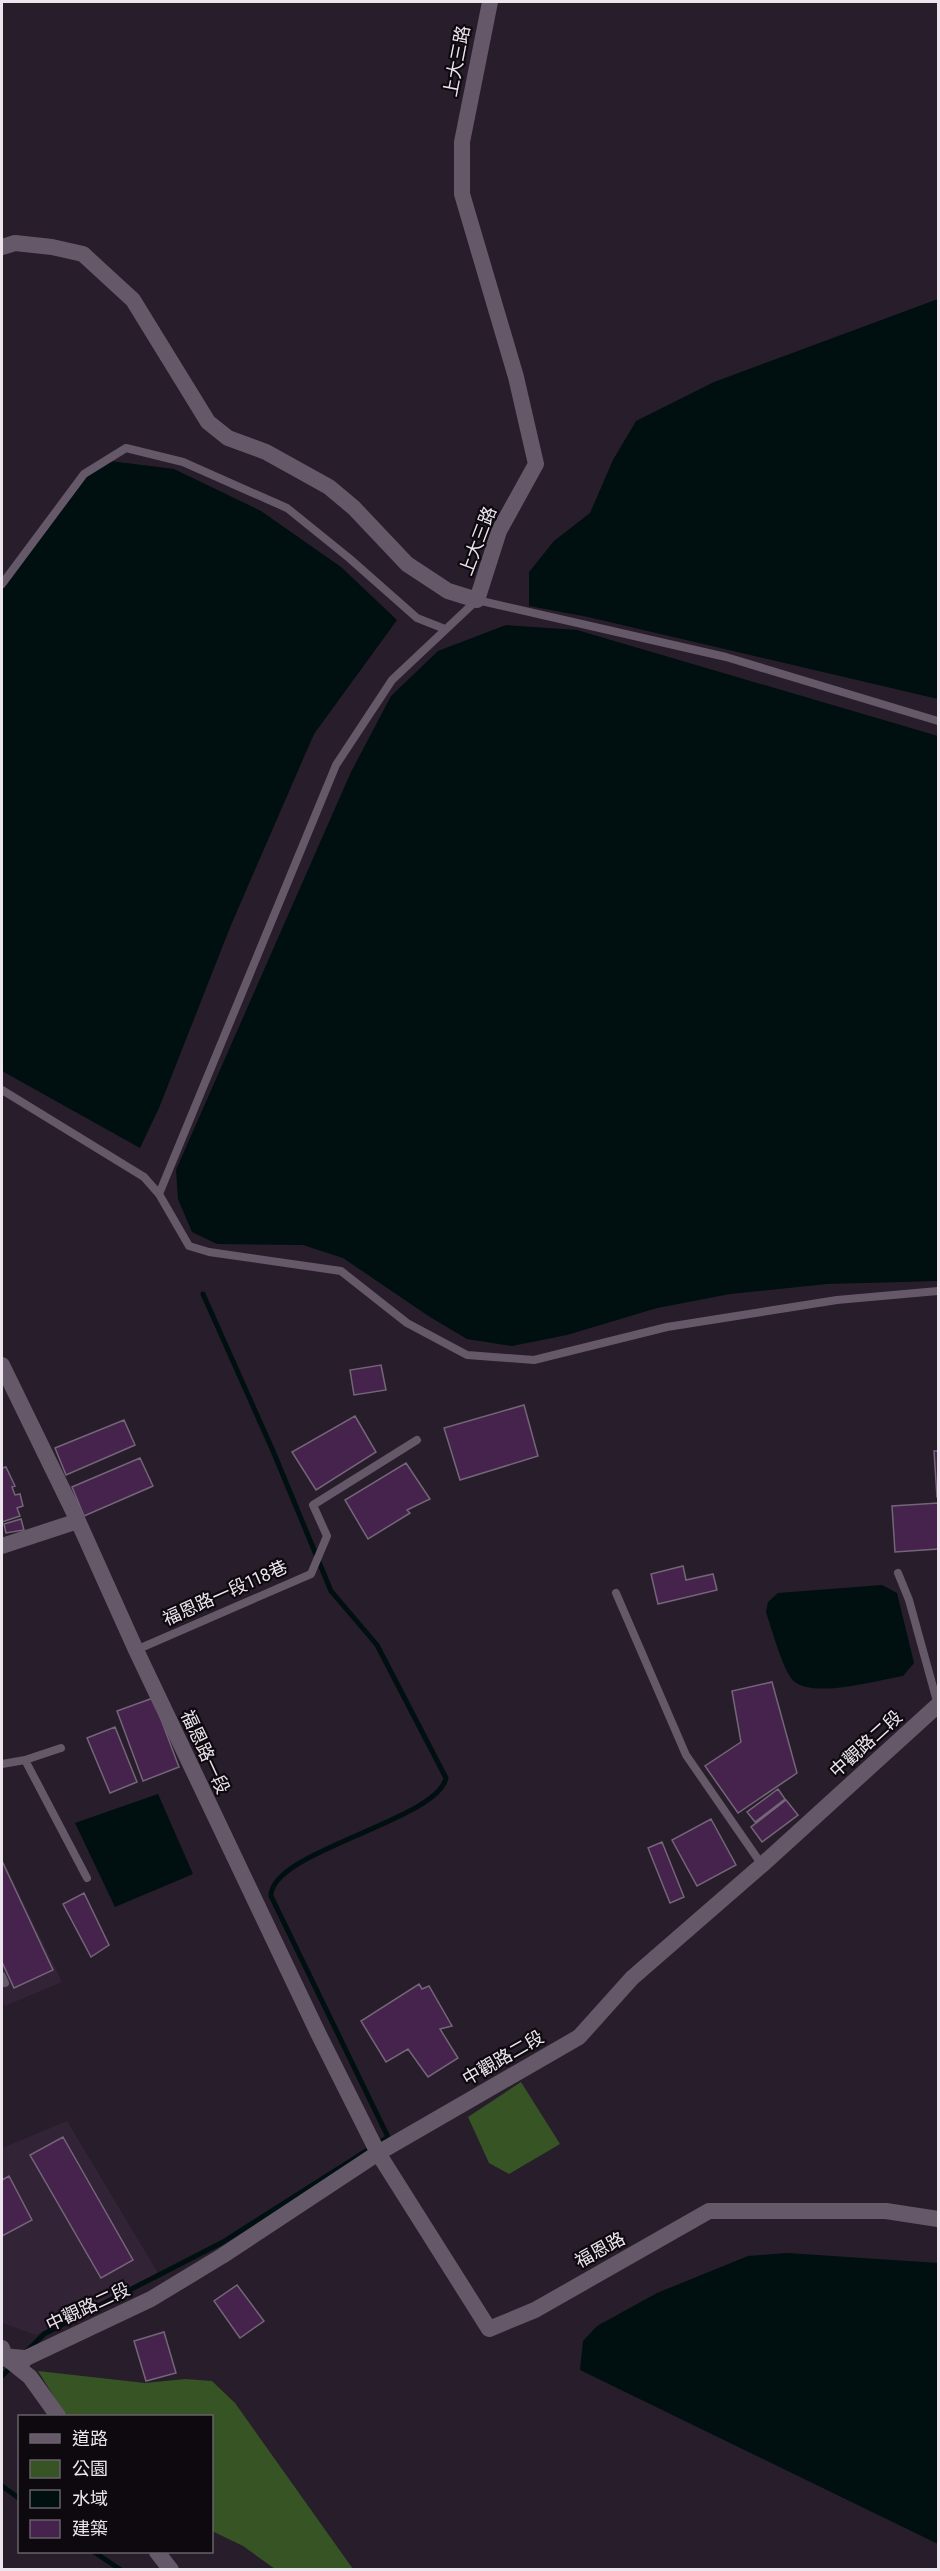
<svg xmlns="http://www.w3.org/2000/svg" width="940" height="2571" font-family="Jost,'Noto Sans TC',sans-serif">
	<style>
		.built { fill: #322336 }
		.green { fill: #365424 }
		.water { fill: #000f10 }
		.lines { fill: none; stroke-linecap: round; stroke-linejoin: round }
		.stream { stroke: #000f10; stroke-width: 5 }
		.building { fill: #45234d; stroke: #736677; stroke-width: 1.5 }
		.service { stroke: #655869; stroke-width: 8 }
		.minor { stroke: #655869; stroke-width: 16 }
		.tertiary { stroke: #655869; stroke-width: 18 }
		.labels { text-anchor: middle; stroke-width: 4.5; stroke-linejoin: round; paint-order: stroke }
		.street-label { font-size: 18px; fill: #ece5ee; stroke: #0e090f }
	</style>
	<rect width="100%" height="100%" fill="#281d2b"/>
	<!-- built -->
	<path class="built" d="M2,1858L62,1982L5,2006L2,1998Z
		M67,2121L158,2273L36,2335L2,2323V2148Z"/>
	<!-- green -->
	<path class="green" d="M521,2082L560,2144L509,2174L489,2163L468,2117Z
		M38,2371L145,2383L185,2379L212,2381L235,2403L353,2569H275L243,2546L212,2531V2416H66Z"/>
	<!-- water -->
	<path class="water" d="M938,299V699L588,617L529,606V572L554,541L590,513L613,460L636,421L714,382Z
		M110,461L174,469L261,511L341,567L397,620L314,734L231,925L159,1108L140,1148L2,1071V588L69,489Z
		M506,625L577,630L938,736V1281L827,1284L730,1294L657,1308L567,1335L512,1346L467,1339L430,1317L343,1258L303,1245L217,1244L192,1232L178,1199L176,1170L351,772L391,696L438,651Z
		M882,1585L897,1593L914,1663L903,1676C877,1680 807,1701 791,1678C781,1663 772,1630 766,1612L768,1602L778,1593Z
		M158,1794L193,1874L115,1907L75,1823Z
		M787,2253L938,2263V2544L580,2370L583,2341L597,2326L657,2293L748,2256Z"/>
	<g class="lines">
		<!-- stream -->
		<path class="stream" d="M203,1294L273,1451L331,1591L377,1645L446,1778C437,1821 270,1851 271,1896L388,2137L376,2145
			M26,2352L44,2334L223,2242L366,2151
			M2,2376L11,2367
			M2,2486L20,2499
			M94,2552L121,2570"/>
	</g>
	<!-- building -->
	<path class="building" d="M381,1365L386,1390L354,1395L350,1370Z
		M524,1405L538,1456L460,1480L444,1428Z
		M355,1416L376,1452L316,1490L292,1452Z
		M124,1420L135,1445L66,1475L55,1448Z
		M934,1451H938V1497H937Z
		M140,1458L153,1486L84,1516L72,1487Z
		M406,1463L430,1499L407,1510L410,1513L368,1539L345,1500Z
		M6,1467L15,1486L12,1487L15,1495L20,1494L23,1506L17,1508L20,1516L2,1522V1468Z
		M938,1503V1549L895,1552L892,1506Z
		M21,1519L24,1530L6,1533L4,1524Z
		M683,1566L686,1580L713,1574L717,1590L658,1604L651,1574Z
		M772,1682L797,1773L738,1813L705,1766L741,1742L732,1691Z
		M153,1698L179,1767L143,1781L117,1711Z
		M115,1727L137,1782L110,1793L87,1738Z
		M778,1789L785,1799L755,1822L747,1812Z
		M786,1800L798,1815L762,1842L751,1827Z
		M711,1819L736,1865L697,1886L672,1840Z
		M662,1842L684,1897L670,1903L648,1848Z
		M2,1861L53,1970L14,1988L2,1962Z
		M84,1893L109,1945L91,1957L63,1904Z
		M419,1984L422,1989L429,1986L452,2026L440,2029L458,2058L428,2077L408,2049L386,2062L361,2021Z
		M63,2137L133,2260L101,2278L30,2155Z
		M9,2176L32,2220L2,2236V2180Z
		M237,2285L264,2321L240,2338L214,2301Z
		M164,2332L176,2373L146,2381L134,2341Z"/>
	<g class="lines">
		<!-- service -->
		<path class="service" d="M2,584L84,474L126,448L183,462L287,508L349,558L417,618L445,629
			M2,1090L144,1177L159,1194L189,1246L209,1252L341,1271L407,1323L467,1355L534,1360L667,1327L837,1300L938,1291
			M159,1194L336,765L392,680L477,600L726,657L938,721
			M898,1573L909,1600L938,1705
			M616,1593L686,1755L762,1865
			M136,1650L311,1574L327,1536L313,1505L417,1440
			M25,1760L87,1878
			M2,1764L25,1760L61,1748
			M2,1976L5,1983"/>
		<!-- minor -->
		<path class="minor" d="M2,247L15,243L52,247L83,254L133,300L208,422L228,438L266,452L329,487L354,508L407,564L448,591L477,600L499,531L536,464L516,377L462,194V142L490,2
			M2,1365L78,1521L136,1650L318,2033L378,2153L489,2329L535,2310L709,2211H886L938,2219
			M2,1546L78,1521
			M2,2348L5,2357L30,2377L58,2416
			M24,2359L151,2299L222,2256L378,2153L579,2037L632,1978L762,1865L938,1705
			M157,2552L171,2570"/>
		<!-- tertiary -->
		<path class="tertiary" d="M2,2357L24,2359"/>
	</g>
	<g class="labels">
		<!-- street labels -->
		<g class="street-label">
			<text transform="translate(457 61) rotate(-79)" y="6">上大三路</text>
			<text transform="translate(478 541) rotate(-69)" y="6">上大三路</text>
			<text transform="translate(225 1593) rotate(-24)" y="6">福恩路一段118巷</text>
			<text transform="translate(866 1744) rotate(-42)" y="6">中觀路二段</text>
			<text transform="translate(205 1752) rotate(65)" y="6">福恩路一段</text>
			<text transform="translate(503 2058) rotate(-30)" y="6">中觀路二段</text>
			<text transform="translate(600 2250) rotate(-29)" y="6">福恩路</text>
			<text transform="translate(88 2307) rotate(-25)" y="6">中觀路二段</text>
		</g>
	</g>
	<!-- border -->
	<rect width="940" height="2571" fill="none" stroke="#ece5ee" stroke-width="6"/>
	<!-- legend -->
	<rect x="18" y="2415" width="195" height="138" fill="#0e090f" stroke="#676168" stroke-width="1.5"/>
	<rect x="30" y="2434" width="30" height="9" fill="#655869" stroke="#676168" stroke-width="1.5"/>
	<text x="72" y="2445" font-size="18" fill="#ece5ee">道路</text>
	<rect x="30" y="2460" width="30" height="18" fill="#365424" stroke="#676168" stroke-width="1.5"/>
	<text x="72" y="2475" font-size="18" fill="#ece5ee">公園</text>
	<rect x="30" y="2490" width="30" height="18" fill="#000f10" stroke="#676168" stroke-width="1.5"/>
	<text x="72" y="2505" font-size="18" fill="#ece5ee">水域</text>
	<rect x="30" y="2520" width="30" height="18" fill="#45234d" stroke="#676168" stroke-width="1.5"/>
	<text x="72" y="2535" font-size="18" fill="#ece5ee">建築</text>
</svg>
